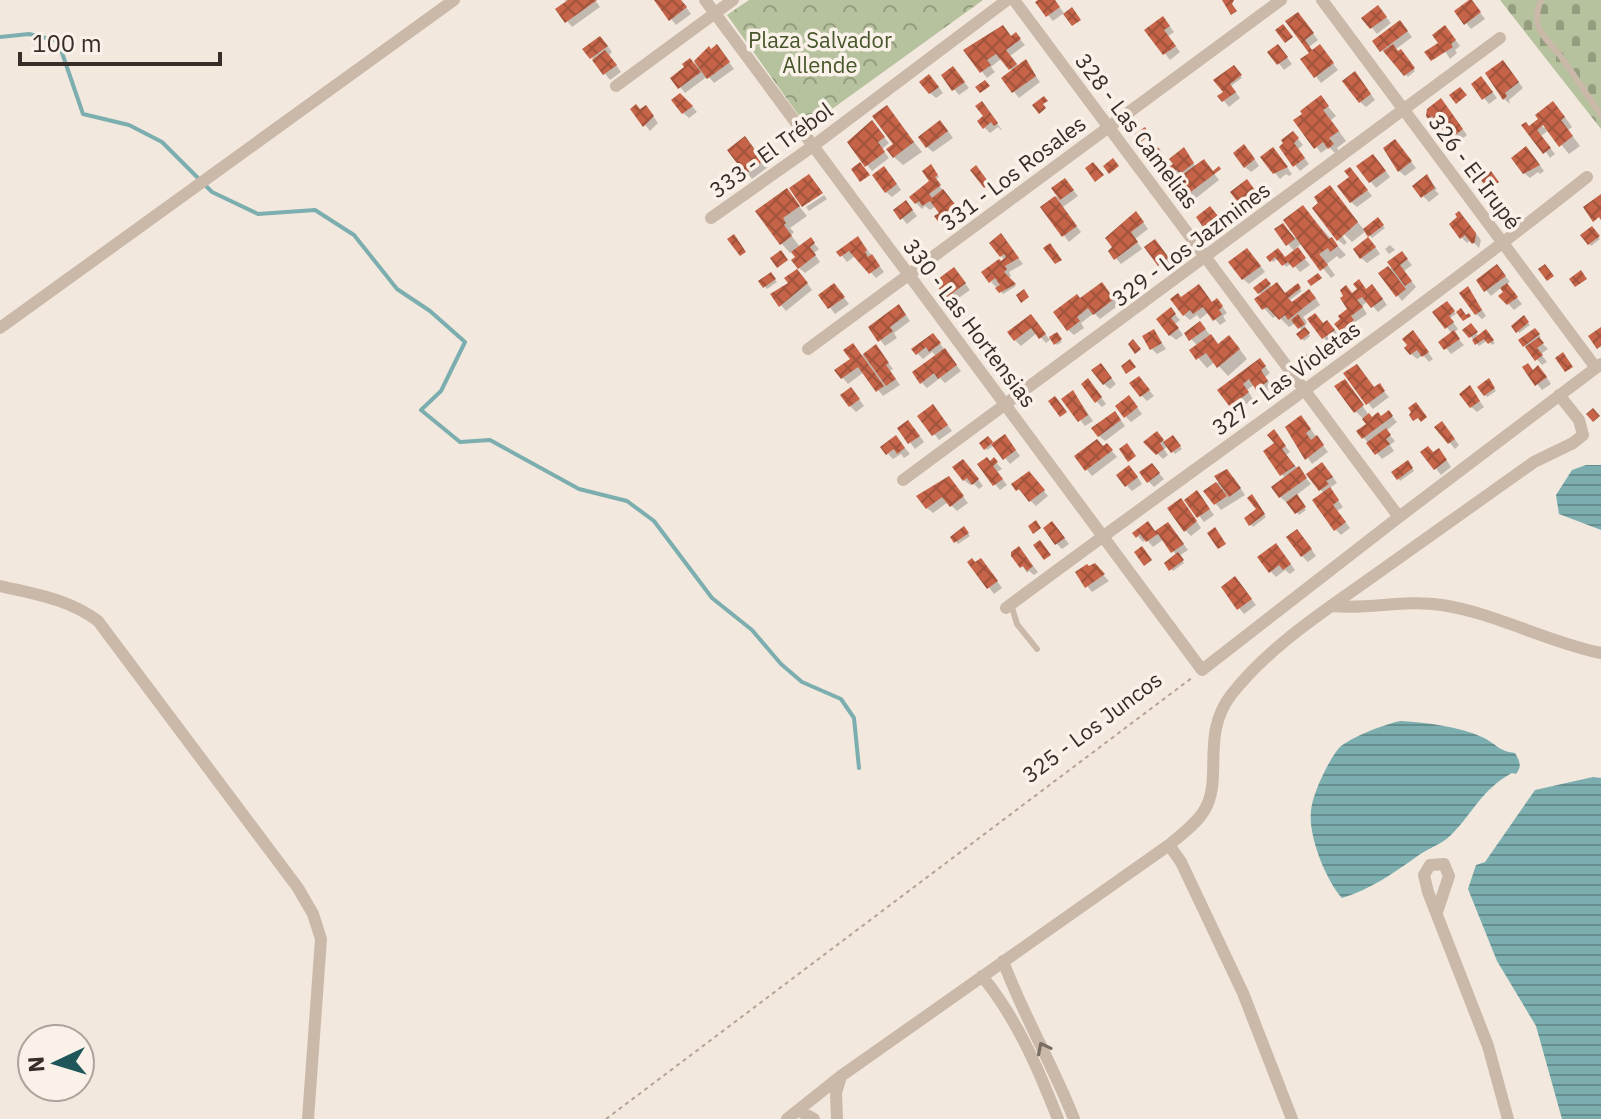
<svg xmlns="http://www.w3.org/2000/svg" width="1601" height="1119" font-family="'IBM Plex Sans',sans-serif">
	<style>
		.cemetery { fill: url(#cemetery-stones) }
		.park { fill: url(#park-crowns) }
		.water { fill: url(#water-rules) }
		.shadow { fill: #0003 }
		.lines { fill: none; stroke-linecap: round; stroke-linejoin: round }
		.stream { stroke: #7caeaf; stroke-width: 4 }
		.building { fill: url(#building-cross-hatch) }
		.path { stroke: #b6a293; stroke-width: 2; stroke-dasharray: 4 4; stroke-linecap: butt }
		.lane { stroke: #cab8a9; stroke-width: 6 }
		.street { stroke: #cab8a9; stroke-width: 12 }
		.oneway { stroke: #796c63 }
		.labels { text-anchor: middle; stroke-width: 7; stroke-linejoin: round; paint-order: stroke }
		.park-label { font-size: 22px; fill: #47562c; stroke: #faf2e9 }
		.street-label { font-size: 22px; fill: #372d29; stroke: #faf2e9 }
	</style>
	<defs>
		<pattern id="cemetery-stones" width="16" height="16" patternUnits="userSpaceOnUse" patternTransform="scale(2)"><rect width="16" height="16" fill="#b6c19d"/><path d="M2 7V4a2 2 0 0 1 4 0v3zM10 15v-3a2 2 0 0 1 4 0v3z" fill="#959d80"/></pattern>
		<pattern id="park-crowns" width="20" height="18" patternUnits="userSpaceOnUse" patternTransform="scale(2)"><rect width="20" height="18" fill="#b6c19d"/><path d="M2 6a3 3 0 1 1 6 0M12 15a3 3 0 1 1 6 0" fill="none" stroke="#959d80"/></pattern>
		<pattern id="water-rules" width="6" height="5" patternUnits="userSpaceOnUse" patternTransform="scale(2)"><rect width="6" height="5" fill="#7caeaf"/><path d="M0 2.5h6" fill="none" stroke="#668e8e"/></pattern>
		<pattern id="building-cross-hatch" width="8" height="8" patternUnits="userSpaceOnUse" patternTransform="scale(2)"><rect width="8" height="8" fill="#c56448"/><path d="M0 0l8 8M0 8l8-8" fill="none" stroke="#a1533c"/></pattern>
	</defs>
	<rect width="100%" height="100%" fill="#f2e8dd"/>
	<!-- cemetery -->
	<path class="cemetery" d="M1500,0H1601V129Z"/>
	<!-- park -->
	<path class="park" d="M749,0H983L807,127L727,15Z"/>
	<!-- water -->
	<path class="water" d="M1586,465H1601V530L1559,514L1556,495L1572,470Z
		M1401,721C1428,723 1458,726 1482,737C1497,744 1498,751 1515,753C1520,761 1522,767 1516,774L1512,773C1481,790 1474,812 1451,835C1442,844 1429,848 1419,855C1395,872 1370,890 1342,898C1326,880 1308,836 1311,811C1312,795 1328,761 1339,748C1349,738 1387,723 1401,721Z
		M1593,777L1601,778V1119H1562L1536,1026L1497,961L1468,889L1476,865L1485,862L1535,790Z"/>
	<!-- shadow -->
	<path class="shadow" d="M565,0H595L600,7L572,27L558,10L567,3Z
		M656,0H681L691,14L676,25Z
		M1042,0H1054L1064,13L1053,21L1048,15Z
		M1476,7L1485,19L1471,29L1466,23Z
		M1383,13L1391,23L1377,34L1364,18Z
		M1303,20L1318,40L1309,47L1313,52L1325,53L1338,70L1321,83L1303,60L1312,53L1288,22Z
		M1168,24L1174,32L1168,36L1180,52L1170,60L1147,30Z
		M1405,28L1412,37L1396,49L1415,71L1408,77L1389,55L1382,50Z
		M1450,33L1460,46L1455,50L1457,53L1450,59L1435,35Z
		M1016,35L1025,45L1010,56L1019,67L1026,62L1040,82L1019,98L1004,79L1013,72L1002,58L991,67L995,72L987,78L966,51Z
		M606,44L612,52L609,55L621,72L610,80L585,49Z
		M709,49L722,53L734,69L714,83L708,76L685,93L680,87L694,64Z
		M1270,52H1283L1292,64L1284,70Z
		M1234,68L1242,78L1231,86L1240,98L1229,107L1220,96L1225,92Z
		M1508,68L1523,88L1509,100L1510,104L1504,99Z
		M958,74L969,88L959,95L943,76Z
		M1360,79L1375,100L1366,107L1360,102Z
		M935,82L943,93L936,98L930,93Z
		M1487,85L1497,98L1489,104L1484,98Z
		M1321,98L1336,116L1331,120L1346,141L1337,148L1341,154L1338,156L1329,147L1321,153L1296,121Z
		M1441,100L1467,135L1457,143L1439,121L1435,123L1430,118L1429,110Z
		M692,106L697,112L689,118L683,113Z
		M887,108L922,152L903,165L894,157L896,144Z
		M632,109L651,113L658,123L650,131Z
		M987,110L1002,130H1001L998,127L990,133L984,127Z
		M1562,113L1572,127L1568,130L1580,146L1569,154L1549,130L1541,136L1555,154L1550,158L1530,128L1538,122L1544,128Z
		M877,128L889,143L882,149L889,158L872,171L867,165Z
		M946,128L953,138L933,152L927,147Z
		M1293,133L1303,145L1298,149L1309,164L1300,171L1295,165Z
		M751,144L768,167L752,179L730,150Z
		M1400,147L1416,168L1405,176L1399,171Z
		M1184,150L1196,167H1209L1219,180L1195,199L1182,184L1188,179L1183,175L1172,183L1164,173L1176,165Z
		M1250,152L1259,166L1251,172L1245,167Z
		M1532,154L1544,171L1540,174L1538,172L1530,178L1524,173Z
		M1278,155L1292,174L1289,176L1286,174L1280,179L1275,173Z
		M1379,162L1390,177L1376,188L1359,167Z
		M931,167L939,177L935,180L962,215L946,227L940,221L941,213L936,206L930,210L925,206L922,209L916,203L932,181Z
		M890,174L901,190L892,197L886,192Z
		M1355,175L1372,196L1357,207L1351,202Z
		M1427,177L1437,189L1435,190L1439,194L1429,202L1423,196Z
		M1070,186L1078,196L1063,207L1081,232L1069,242L1042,208Z
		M1252,187L1261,199L1247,210L1233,192Z
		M1330,187L1364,230L1378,220L1385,228L1372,238L1366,231L1352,242L1343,233L1341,234L1347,243L1344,245L1338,240Z
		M787,191L807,216L790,228L794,232L791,235L800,247L811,240L819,249L814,253L820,262L805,273L799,268L798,258L793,251L790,253L782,244L758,211Z
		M824,195L827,199L809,211L806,207Z
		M911,208L917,216L907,224L902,218Z
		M1303,208L1346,255L1340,259L1337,256L1327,264L1335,275L1331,278L1302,243L1296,248L1310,265L1300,272L1292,263L1286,267L1279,258L1273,262L1269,257L1278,250L1285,259L1295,252L1288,244L1283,225L1295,238Z
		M1216,214L1222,222L1210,231L1204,226Z
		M1141,219L1148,229L1135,239L1142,249L1121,264L1110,251Z
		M1465,219L1481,240L1479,248L1471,240L1467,243L1462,238Z
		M1592,229L1600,239L1591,246L1583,235Z
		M1155,241L1174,264L1165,270L1147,248Z
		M1006,242L1023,264L1009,272L1011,276L1009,277L1016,286L1003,294L991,282L1005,260L1001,256Z
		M863,244L884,272L876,278L855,256L847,262L839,252Z
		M1374,245L1380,254L1367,263L1361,258Z
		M1390,245L1395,250L1389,254L1385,249Z
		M1253,256L1265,272L1249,284L1243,279Z
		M1407,259L1412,265L1404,271L1416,287L1402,301L1381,274Z
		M1502,272L1510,282L1506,284L1522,304L1514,310L1501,296L1506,292L1502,287L1491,296L1486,290Z
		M771,275L777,282L767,289L761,282Z
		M959,275L970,290L953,302L937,282Z
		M803,277L812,290L786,311L772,295Z
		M1266,280L1272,288L1286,294L1297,286L1302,291L1290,300L1293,304L1315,297L1320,305L1303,317L1307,322L1304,328L1310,336L1304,341L1299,334L1303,331L1299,327L1294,324L1289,327L1277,315L1273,318L1257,300L1262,296L1256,288Z
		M1468,288L1486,316L1482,319L1476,314Z
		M1107,290L1119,305L1100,319L1094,313L1081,323L1084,328L1074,335L1068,330L1081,300Z
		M839,291L849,304L835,314L820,295Z
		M1367,291L1378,292L1387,305L1378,312L1368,301L1362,306L1367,314L1355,322L1359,327L1347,336L1337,324L1350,309L1353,294Z
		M1181,300L1222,306L1227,313L1223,316L1226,321L1220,325L1209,312L1200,319L1197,315L1190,320L1184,315Z
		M1447,303L1456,314L1450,318L1458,329L1453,333L1464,345L1451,354L1441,342L1452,334L1435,312Z
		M1171,310L1180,320L1175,324L1183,335L1176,340L1170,335Z
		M904,312L910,321L894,333L897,338L885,346L870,327Z
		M1524,318L1530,325L1519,333L1513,326Z
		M1037,322L1049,339L1056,334L1062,342L1057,345L1052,338L1046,343L1037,333L1021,346L1015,340Z
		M1323,325L1333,328L1339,336L1329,343L1324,338Z
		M1471,326L1479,337L1486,332L1495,343L1492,345L1488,340L1479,346L1465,330Z
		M1205,329L1219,345L1238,347L1247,359L1228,376L1215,362L1207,368L1192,351L1198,346L1186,334Z
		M1535,330L1541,337L1538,339L1548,349L1541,354L1547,362L1542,365L1521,341Z
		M1154,332L1166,349L1157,354L1152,349Z
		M1418,339L1433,359L1429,362L1423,355L1417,359L1411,354Z
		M938,341L961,371L945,383L940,378L927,388L921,382L937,357L932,352L923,359L914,350Z
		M876,347L893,369L890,371L900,385L883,396L864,372L848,384L837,371Z
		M1265,366L1270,373L1265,377L1273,387L1263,394L1255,384L1247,390L1253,399L1237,411L1220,390Z
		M1106,371L1116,384L1110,389L1104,384Z
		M1533,371L1544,373L1551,384L1542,390L1537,384Z
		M1489,381L1496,391L1487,397L1480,388Z
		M1144,384L1154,396L1147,401L1142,396Z
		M1093,386L1106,404L1102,407L1096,401Z
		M1379,386L1389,397L1373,409L1368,403L1375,389Z
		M1350,387L1372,420L1381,418L1389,413L1397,422L1386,431L1395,441L1390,445L1394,451L1382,459L1363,437L1369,424L1355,411Z
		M1470,388L1484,407L1477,412L1471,407Z
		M1073,392L1093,421L1085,426L1064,399Z
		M856,395L864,406L856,412L850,406Z
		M1134,403L1142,414L1131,422L1125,416Z
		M938,412L952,431L939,440L920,416Z
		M1120,419L1125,426L1105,441L1099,436Z
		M1306,423L1328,452L1312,464L1287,428Z
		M1437,427L1447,429L1459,445L1455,449Z
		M914,428L924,442L915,449L900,429Z
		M1173,438L1182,449L1175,454L1168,446L1164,449L1168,455L1163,459L1146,443L1163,440L1165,443Z
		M1279,438L1290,452L1286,455L1311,484L1295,496L1306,510L1299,515L1288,501L1286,502L1280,497L1286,478L1282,475L1276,443Z
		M988,439L993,445L1010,442L1020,456L1010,464L995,445L987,450L982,444Z
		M901,443L910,454L904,458L901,454L893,459L888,454Z
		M1107,445L1117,457L1092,476L1077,457Z
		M1423,452L1444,456L1451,467L1441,475Z
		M994,460L1002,469L997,472L1007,485L1000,490L995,484L990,463Z
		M1408,463L1414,471L1400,481L1394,473Z
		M969,467L983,486L979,489L973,483L970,485L964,480Z
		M1328,470L1337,483L1331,487L1332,492L1343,507L1337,511L1350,528L1341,535L1335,529L1324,494L1309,474Z
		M1157,471L1164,479L1154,487L1148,481Z
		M1135,473L1142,484L1132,491L1127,486Z
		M1233,477L1245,495L1221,510L1206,492L1220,481Z
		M1034,479L1048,496L1036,506L1014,485Z
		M954,484L968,503L957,511L948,502L933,513L927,508Z
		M1202,498L1214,515L1204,522L1187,500Z
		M1254,499L1266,517L1253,527L1246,519L1259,510Z
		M1186,506L1201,528L1191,536L1185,530Z
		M964,529L970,536L958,544L953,537Z
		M1058,529L1069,544L1062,549L1057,544Z
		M1173,530L1188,550L1179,556L1184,563L1173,571L1166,563L1177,556L1164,539L1153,547L1146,539L1143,542L1135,533Z
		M1303,537L1316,556L1308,562L1302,556Z
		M1281,551L1295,570L1290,574L1285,570L1276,577L1270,571Z
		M1013,552L1024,554L1038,572L1034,575L1029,571L1027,573Z
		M970,562L986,566L1002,588L994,594Z
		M1094,565L1109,581L1092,592L1087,586Z
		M1240,584L1256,605L1244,614L1239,608Z"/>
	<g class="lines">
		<!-- stream -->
		<path class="stream" d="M0,37L29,34L58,41L83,114L129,125L162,142L212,192L258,214L315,210L354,235L397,289L430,311L465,342L441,391L421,410L460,442L490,440L579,489L627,501L654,521L712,598L752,630L781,664L802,682L841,699L854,718L859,768"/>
	</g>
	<!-- building -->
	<path class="building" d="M568,0H597L565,23L555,9Z
		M654,0H681L687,7L669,21Z
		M1038,0H1055L1060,7L1046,17L1035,2Z
		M1222,0H1234L1232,4L1237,11L1231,15Z
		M1469,0H1472L1481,12L1464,25L1454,11Z
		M1378,5L1387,17L1370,29L1361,18Z
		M1072,7L1081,20L1072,26L1063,14Z
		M1298,12L1314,33L1305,40L1312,50L1320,44L1334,63L1314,78L1300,59L1309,53L1285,21Z
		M1163,16L1170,26L1164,30L1176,46L1163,55L1144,30Z
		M1400,20L1408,31L1380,52L1372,41Z
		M1283,24L1293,37L1285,43L1275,30Z
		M1003,25L1011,36L1016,32L1021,39L1006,50L1017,64L1009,70L996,54L987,60L991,65L980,73L963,50Z
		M1445,25L1456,40L1451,44L1453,47L1431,61L1424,52L1438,43L1432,35Z
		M600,36L608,46L590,59L582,49Z
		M717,44L730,62L707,79L694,61L709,46L711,49Z
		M1278,44L1288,57L1277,65L1267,52Z
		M1393,44L1398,51L1401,49L1415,68L1404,76L1383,51Z
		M605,50L617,65L603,75L592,60Z
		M690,58L701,72L678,89L670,78L684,67L682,64Z
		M1026,59L1036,76L1012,93L1001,78Z
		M1503,60L1519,82L1505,93L1507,96L1503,100L1485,73Z
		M1234,65L1242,75L1230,84L1236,92L1222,102L1217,96L1223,92L1213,80Z
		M953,66L965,82L952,91L941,75Z
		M1355,71L1371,94L1359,103L1342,81Z
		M929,74L939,87L929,94L919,82Z
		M1481,76L1493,92L1482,100L1471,84Z
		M985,80L990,86L980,93L975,87Z
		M1460,87L1467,95L1456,104L1449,95Z
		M680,93L693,106L682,114L671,100Z
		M1321,95L1329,106L1323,110L1339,131L1329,138L1334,144L1328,149L1323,142L1314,149L1293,120L1302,114L1300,111Z
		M1044,96L1048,101L1043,104L1046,108L1039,114L1032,105Z
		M1441,98L1463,129L1450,139L1432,116L1428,119L1426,116L1427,109Z
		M982,101L998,123L994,126L991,122L983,129L977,121L983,116L975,106Z
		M1553,101L1565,117L1561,120L1573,136L1559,147L1543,125L1537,130L1551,148L1543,154L1521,125L1526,122L1529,126L1538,119L1535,115Z
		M636,104L640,109L646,105L654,116L643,127L630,109Z
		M887,105L914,142L893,158L886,149L893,144L872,116Z
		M872,120L885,137L878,142L885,152L865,167L847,142Z
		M940,120L948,131L926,148L918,137Z
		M1145,127L1150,135L1141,142L1135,134Z
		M1293,131L1299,138L1294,143L1305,158L1293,167L1279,147L1283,143L1281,140Z
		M745,136L763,161L745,174L727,150Z
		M1395,139L1412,161L1398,172L1383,148Z
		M1244,144L1255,159L1244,168L1233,153Z
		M1526,146L1540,165L1523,174L1511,158Z
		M1158,147L1164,156L1156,162L1150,154Z
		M1184,147L1194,163L1180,174L1177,170L1165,178L1161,173L1173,164L1169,159Z
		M1273,147L1288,167L1273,174L1260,157Z
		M1373,154L1386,171L1369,183L1356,166Z
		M1113,158L1119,166L1109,174L1103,166Z
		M1204,159L1213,171L1219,166L1221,169L1188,194L1179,183L1185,179L1182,175Z
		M860,162L870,175L860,182L851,169Z
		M1093,162L1104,175L1095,182L1085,168Z
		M931,164L938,175L935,177L941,185L929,194L932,198L943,189L958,208L939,223L934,216L939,213L930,201L922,206L919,201L915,204L909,197L929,181L922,171Z
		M976,165L990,184L984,188L970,170Z
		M884,166L897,184L885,193L872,175Z
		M1350,167L1368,190L1350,203L1337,186L1349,177L1344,171Z
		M1491,171L1499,182L1488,190L1481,180Z
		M809,174L823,193L802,207L789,188Z
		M1427,174L1435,188L1421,198L1412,186Z
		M1065,178L1074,190L1060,200L1051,188Z
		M1247,179L1257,193L1240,205L1230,192Z
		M1330,185L1358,222L1337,241L1312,208L1318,203L1314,197Z
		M787,188L800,206L783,218L786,223L784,225L792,236L780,245L755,211Z
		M1601,194V220L1599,217L1593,222L1583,207Z
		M1055,196L1077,226L1062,237L1040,207Z
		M906,200L913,210L900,220L893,210Z
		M1303,205L1329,239L1332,237L1338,246L1330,252L1328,248L1319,254L1328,265L1320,271L1283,220Z
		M1210,206L1218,216L1203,227L1196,217Z
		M1136,211L1144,222L1131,232L1138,242L1114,260L1108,251L1112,247L1105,238Z
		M1459,211L1476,233L1475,242L1472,244L1465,235L1460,239L1449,224L1457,217L1455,214Z
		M1378,217L1384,225L1368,237L1363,229Z
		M1283,223L1295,239L1286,246L1274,229Z
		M1592,226L1600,236L1588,245L1580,235Z
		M1001,233L1019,258L1005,266L1007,269L1004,272L1016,284L999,293L995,288L1000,285L995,278L989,283L981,272L999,259L1001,261L1006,257L1004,254L1000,257L989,243Z
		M734,234L746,252L740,256L727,239Z
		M858,236L867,250L865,252L868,257L872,254L880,266L869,274L849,251L840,257L836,252Z
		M811,237L815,243L810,247L816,255L798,269L791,260L795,257L791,252Z
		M1368,237L1376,247L1360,259L1353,249Z
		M1155,239L1169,258L1158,266L1144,247Z
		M1050,243L1062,260L1055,264L1043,248Z
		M1298,247L1306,258L1293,268L1288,262L1282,266L1275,257L1270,262L1266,257L1278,248L1285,257Z
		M1247,248L1261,266L1242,280L1228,262Z
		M781,250L788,260L777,268L770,258Z
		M1402,251L1408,259L1400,265L1412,281L1405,286L1387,262Z
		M1497,264L1506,276L1484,292L1476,280Z
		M1545,264L1554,276L1547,281L1538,269Z
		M1388,266L1406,289L1396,297L1378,273Z
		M954,267L966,283L946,298L934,282Z
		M797,269L808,283L779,307L770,294L788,283L784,278Z
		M1581,270L1587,279L1575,287L1569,279Z
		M771,272L776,279L763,288L758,281Z
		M1318,273L1322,278L1311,286L1307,281Z
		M1266,278L1271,284L1258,294L1253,288Z
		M1359,279L1366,289L1372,284L1383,299L1371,308L1362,297L1357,300L1363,307L1351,316L1354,320L1340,331L1334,324L1340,319L1338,316L1347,309L1340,298L1343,296L1340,290L1346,285L1352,293L1357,289L1353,284Z
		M1102,282L1114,299L1093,315L1088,308L1077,317L1080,321L1067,331L1053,312L1077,294L1080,298Z
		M1277,282L1285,293L1298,283L1301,288L1288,298L1292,302L1309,289L1316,298L1288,320L1285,315L1279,320L1267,307L1262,310L1254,299Z
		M834,283L845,297L828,309L818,295Z
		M1507,283L1518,297L1507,305L1498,296L1503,292L1500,288Z
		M1199,284L1212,302L1217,298L1223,306L1219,310L1222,314L1213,321L1203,307L1193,314L1190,310L1183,316L1170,299L1178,293L1181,297Z
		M1468,286L1482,310L1475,315L1459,293Z
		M1024,289L1029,297L1021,303L1016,295Z
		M1447,301L1455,311L1449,316L1454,322L1445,329L1432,312Z
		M899,304L906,315L890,327L893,331L878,342L868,327Z
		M1171,307L1176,314L1171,318L1179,328L1169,336L1156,319Z
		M1461,308L1466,315L1469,313L1471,316L1463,321L1456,312Z
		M1315,313L1323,323L1327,320L1335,330L1322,339L1307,319Z
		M1031,314L1046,334L1039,339L1031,328L1014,341L1007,332Z
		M1298,314L1305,324L1298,329L1291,320Z
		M1524,315L1529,322L1516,333L1511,326Z
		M1200,321L1206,329L1189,341L1184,333Z
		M1471,323L1478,332L1469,338L1462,330Z
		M1305,327L1310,333L1301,340L1296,334Z
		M1601,327V346L1597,349L1588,336Z
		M1535,328L1540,334L1523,347L1518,340Z
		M1154,329L1162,343L1150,350L1142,336Z
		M1486,329L1494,340L1488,344L1484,339L1475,345L1472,340Z
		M1413,330L1429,352L1422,357L1417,350L1410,355L1404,348L1407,345L1402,339Z
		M1454,330L1460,339L1444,350L1438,342Z
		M1057,332L1062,339L1054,345L1049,337Z
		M933,333L941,343L929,352L926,347L916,355L911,349Z
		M1211,334L1218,344L1229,335L1240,349L1217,368L1206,353L1196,360L1189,350Z
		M1539,337L1544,343L1537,348L1543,355L1535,361L1525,347Z
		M1133,339L1141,349L1135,354L1128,344Z
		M853,343L884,386L876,392L858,367L841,379L834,370L850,359L843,350Z
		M876,344L889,363L886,365L896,379L886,386L863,354Z
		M945,348L957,365L938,379L934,373L920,384L912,372Z
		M1563,352L1573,367L1565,372L1555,358Z
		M1309,353L1315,361L1306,367L1300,359Z
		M1260,358L1266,366L1261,370L1268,381L1256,390L1249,379L1243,384L1249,392L1230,407L1217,390Z
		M1130,359L1136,367L1126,374L1121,366Z
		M1101,363L1112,378L1103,385L1091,370Z
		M1528,363L1533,370L1538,365L1547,377L1535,386L1522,367Z
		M1357,364L1374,387L1380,383L1385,391L1366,405L1343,373Z
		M1139,376L1150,390L1140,397L1129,383Z
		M1088,378L1102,397L1095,403L1081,384Z
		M1489,378L1495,388L1484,396L1477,387Z
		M1345,379L1364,405L1354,413L1334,386Z
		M1470,385L1480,401L1470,408L1459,394Z
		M851,387L860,399L849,407L840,395Z
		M1073,390L1088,415L1078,422L1061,399Z
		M1129,395L1138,407L1124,418L1115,406Z
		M1055,396L1067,412L1060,417L1048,401Z
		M1416,402L1427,417L1421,422L1418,418L1413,421L1409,415L1411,412L1408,408Z
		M933,404L948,425L932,436L917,416Z
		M1593,408L1600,416L1593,422L1586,414Z
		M1389,410L1393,416L1362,439L1356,431L1366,424L1362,419L1369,413L1372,417L1378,412L1381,416Z
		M1115,411L1121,420L1098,437L1091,428Z
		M1301,415L1311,429L1306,433L1311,440L1317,435L1324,445L1305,460L1285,427Z
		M908,420L920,436L908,444L897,428Z
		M1442,421L1455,439L1448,444L1434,427Z
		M1386,428L1391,435L1386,439L1390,444L1375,455L1366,443Z
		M1274,429L1286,446L1282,449L1295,466L1280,476L1263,451L1274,443L1267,435Z
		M1157,431L1164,440L1160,443L1164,449L1156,455L1143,442Z
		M1005,434L1016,450L1003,460L991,444Z
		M896,435L905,448L897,454L894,449L886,455L880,447Z
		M1173,435L1181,446L1171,453L1163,442Z
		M988,436L993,442L984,450L979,443Z
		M1097,439L1103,446L1107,443L1113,450L1085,471L1074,456Z
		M1127,443L1136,456L1128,462L1119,449Z
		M1428,446L1433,452L1439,448L1447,460L1434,470L1420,452Z
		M987,457L990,461L994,457L998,462L993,466L1003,479L993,486L977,464Z
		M963,459L979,479L972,485L967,478L963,481L952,467Z
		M1408,460L1413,468L1397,480L1391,472Z
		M1322,462L1333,477L1326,481L1329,484L1319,491L1306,474Z
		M1152,463L1160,473L1147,483L1139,472Z
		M1129,465L1138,477L1125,487L1116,475Z
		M1299,466L1307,478L1279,498L1271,487Z
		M1227,469L1241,488L1229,497L1214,476Z
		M1029,471L1045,490L1029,502L1019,489L1016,491L1011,484Z
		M949,476L964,496L950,507L942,497L926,509L916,496Z
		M1216,482L1227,496L1214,505L1203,491Z
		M1330,487L1339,500L1333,505L1346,522L1334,531L1312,500Z
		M1197,490L1210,509L1197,518L1184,500Z
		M1252,494L1265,514L1249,526L1244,518L1256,509L1247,498Z
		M1297,494L1306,507L1295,514L1286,502Z
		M1181,498L1197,521L1184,532L1167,508Z
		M1036,520L1041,528L1033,534L1028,526Z
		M1052,521L1065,538L1055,545L1043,528Z
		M1148,521L1155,531L1168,522L1184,544L1171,553L1158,534L1146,542L1140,534L1136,538L1132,533Z
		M964,526L969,533L954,543L950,537Z
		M1215,527L1226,544L1218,549L1207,533Z
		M1297,529L1312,549L1301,557L1286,537Z
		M1040,540L1051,555L1044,560L1033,545Z
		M1276,543L1291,564L1283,570L1279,565L1269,573L1257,557Z
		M1019,546L1033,566L1027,571L1023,566L1020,568L1011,556V552Z
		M1142,546L1152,560L1144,566L1134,552Z
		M1178,552L1184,560L1169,571L1164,563Z
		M972,558L975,562L981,558L998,581L987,589L967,562Z
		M1095,563L1105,574L1085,588L1075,572L1087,564L1089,566Z
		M1235,576L1252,599L1237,610L1221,587Z"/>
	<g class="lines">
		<!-- path -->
		<path class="path" d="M606,1119L1193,677"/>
		<!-- lane -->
		<path class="lane" d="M1541,0C1528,31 1549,39 1564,61C1577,79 1588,97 1601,115
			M1011,604L1017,624L1037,649"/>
		<!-- street -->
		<path class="street" d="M705,0L1202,670L1399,517L1601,364
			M1014,0L1399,517
			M1322,0L1596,368
			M616,86L733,0
			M711,218L813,146L1007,0
			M0,328L454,0
			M808,349L1281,0
			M903,480L1500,38
			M0,586C35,594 69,599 98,621L298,888L313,914L321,939L308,1119
			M1332,606C1369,610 1405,599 1442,605C1495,613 1547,642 1601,653
			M1006,608C1199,464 1398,327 1587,177
			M1169,845L1181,862L1243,993L1292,1119
			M1437,912L1449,876L1444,864L1430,865L1424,875L1428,892L1488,1046L1508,1119
			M1003,961C1023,1015 1053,1065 1074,1119
			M982,976C1017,1019 1038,1068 1058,1119
			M798,1110L814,1119
			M787,1119L841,1076L1169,845C1181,835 1196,824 1204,811C1224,779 1200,736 1231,695C1268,648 1317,616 1365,582C1421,542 1478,502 1534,462L1573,443L1583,435L1579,420L1559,395
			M837,1119L836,1093L841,1076"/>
	</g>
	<!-- one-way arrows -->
	<defs><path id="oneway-chevron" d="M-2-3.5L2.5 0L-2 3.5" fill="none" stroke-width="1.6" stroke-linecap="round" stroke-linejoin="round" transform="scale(2)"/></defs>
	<use class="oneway" href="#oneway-chevron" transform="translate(1043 1048) rotate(-117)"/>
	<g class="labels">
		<!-- park labels -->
		<g class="park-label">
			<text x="820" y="48">Plaza Salvador<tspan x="820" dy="25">Allende</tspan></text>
		</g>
		<!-- street labels -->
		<g class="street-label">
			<text transform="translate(1137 131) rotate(53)" y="8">328 - Las Camelias</text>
			<text transform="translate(771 150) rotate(-36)" y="8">333 - El Trébol</text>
			<text transform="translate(1475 172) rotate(53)" y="8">326 - El Irupé</text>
			<text transform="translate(1013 173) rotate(-37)" y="8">331 - Los Rosales</text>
			<text transform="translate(1191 244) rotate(-37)" y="8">329 - Los Jazmines</text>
			<text transform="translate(970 323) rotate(53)" y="8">330 - Las Hortensias</text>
			<text transform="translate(1286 378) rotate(-36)" y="8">327 - Las Violetas</text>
			<text transform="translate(1092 727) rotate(-37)" y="8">325 - Los Juncos</text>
		</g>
	</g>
	<!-- north arrow -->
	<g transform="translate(56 1063) rotate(266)"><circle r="38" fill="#faf2e9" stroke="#aca39c" stroke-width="2"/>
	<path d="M0-6L14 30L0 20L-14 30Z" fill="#1e5659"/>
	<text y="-12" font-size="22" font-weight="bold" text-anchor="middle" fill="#372d29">N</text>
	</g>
	<!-- scale -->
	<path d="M20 52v12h200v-12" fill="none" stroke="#372d29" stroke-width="4"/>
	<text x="32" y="52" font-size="24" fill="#372d29" stroke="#faf2e9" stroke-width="6" paint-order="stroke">100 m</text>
</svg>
